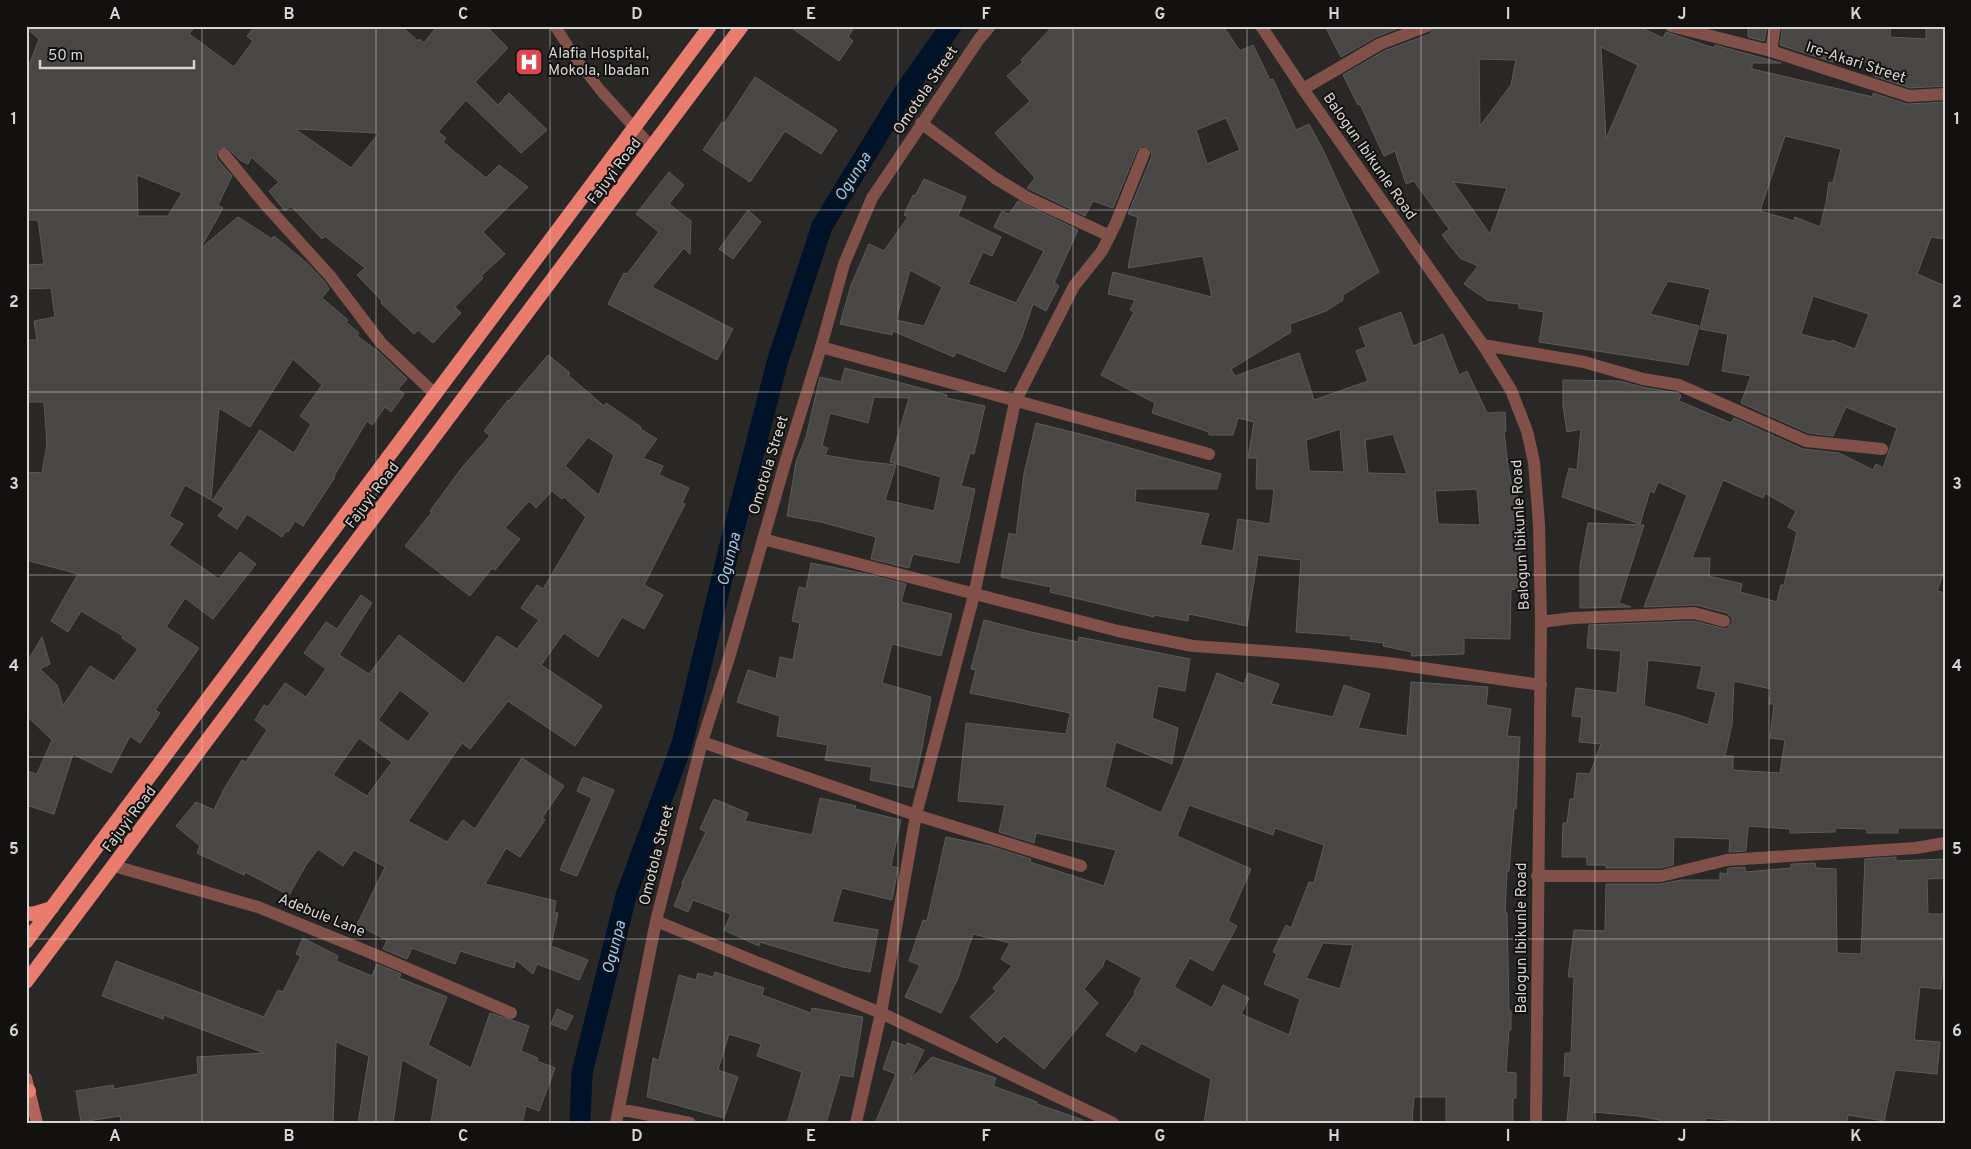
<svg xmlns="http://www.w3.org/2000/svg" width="1971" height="1149" font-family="Overpass,sans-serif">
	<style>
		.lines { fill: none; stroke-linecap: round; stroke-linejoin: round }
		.canal { stroke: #001227; stroke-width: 21 }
		.building { fill: #494745; stroke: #5d5b59; fill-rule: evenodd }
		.service { stroke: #815149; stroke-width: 11 }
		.minor { stroke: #815149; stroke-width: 12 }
		.tertiary { stroke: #815149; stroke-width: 12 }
		.secondary { stroke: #b2665b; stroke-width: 12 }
		.trunk { stroke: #ea7c6e; stroke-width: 14 }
		.grid { fill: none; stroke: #d7d5d4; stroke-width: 1; stroke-opacity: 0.55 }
		.labels { text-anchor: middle; stroke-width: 4; stroke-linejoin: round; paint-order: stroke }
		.poi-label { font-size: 15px; fill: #d7d5d4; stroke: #121110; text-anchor: start }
		.street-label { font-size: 15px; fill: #d7d5d4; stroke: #121110 }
		.water-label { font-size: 16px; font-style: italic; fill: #92c8fe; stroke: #121110 }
		.neatline { fill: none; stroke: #d7d5d4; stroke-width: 2 }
		.grid-label { font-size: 16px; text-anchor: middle; font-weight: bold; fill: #d7d5d4 }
	</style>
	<rect width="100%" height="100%" fill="#2a2826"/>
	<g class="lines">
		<!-- canal -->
		<path class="canal" d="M580,1123L582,1073L626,896L682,744L730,545L777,363L822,226L903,94L951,26"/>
	</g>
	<!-- building -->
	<path class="building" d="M26,26H196L189,34L234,67L253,41L247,36L255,26H401L418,41L419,39L424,43L437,26H486L508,48L475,82L498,105L509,93L547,130L521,153L466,100L438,132L446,138L443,142L486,178L499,165L528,187L483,232L505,254L481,276L483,278L455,307L461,313L433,343L418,330L414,334L381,303L382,301L357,275L365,268L325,236L322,239L291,206L285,211L269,191L279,182L251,157L248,164L240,160L227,147L219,148L216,155L217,159L232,176L218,205L223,208L200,249L238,217L272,239L274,236L307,263L324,281L329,289L322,298L348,320L346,322L359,333L357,336L379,352L407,379L398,389L404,394L391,412L385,407L372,425L367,421L334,476L335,477L303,526L295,521L288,532L286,531L282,537L247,514L237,529L218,516L224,508L212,501L260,430L294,453L311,424L300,416L322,385L293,359L250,427L219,408L211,500L185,485L169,516L183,524L169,545L219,579L240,552L256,564L213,619L185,598L166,627L199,648L155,710L160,713L140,743L130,736L111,773L73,754L54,814L26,805V771L37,774L52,740L26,715V656L29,659L42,637L50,664L40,669L57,685L63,706L90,666L114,681L138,649L122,638L123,636L81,611L68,632L51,621L78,574L26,560V472L42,473L47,444L44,402H26V340H37L34,321L55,317L51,288L26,289V265L44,264L38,220H26V73L39,39L26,28ZM295,129L379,133L351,168ZM137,175L182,193L168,216H138Z
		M789,26H855L848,37L853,41L839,61Z
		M1053,26H1223L1240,51L1253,45L1270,80L1273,79L1296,130L1309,124L1323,150L1379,272L1343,295V300L1326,311L1290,324L1291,332L1231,369L1235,376L1299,353L1314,400L1368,381L1356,351L1366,347L1359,328L1401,312L1413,346L1443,334L1459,375L1467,371L1487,413L1505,412L1506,431H1504L1508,466L1512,487L1516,486L1520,520H1526V546H1520V590L1511,589L1510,639L1464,638V654L1411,656L1412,652L1383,646L1384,643L1350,639L1351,636L1296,632L1301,560L1258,555L1247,626L1189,614L1188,621L1154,615V617L1050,592L1051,587L1001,577L1009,533L1016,535L1024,474L1036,423L1088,436L1221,474L1217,489H1136L1135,502L1209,514L1200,545L1233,551L1238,519L1270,524L1274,489H1256L1257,458H1248L1254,422L1238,418L1233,435H1209V432L1152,413L1155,403L1101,375L1134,312L1130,310L1135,300L1108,294L1113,272L1212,297L1203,256L1128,268L1138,217L1128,214L1152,156L1150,148L1143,145L1137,150L1113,208L1093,201L1085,216L1027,188L1035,178L995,133L1030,101L1007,76L1023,62L1021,60ZM1226,118L1240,150L1207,164L1196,130ZM1340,429L1344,472L1309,471L1306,440ZM1393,434L1407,474L1368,473L1365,440ZM1477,489L1480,525L1438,524L1435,491Z
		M1325,26H1404L1376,37L1341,57Z
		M1435,26H1638L1663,38L1666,32L1714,48L1715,45L1781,63H1752V69L1873,97V93L1907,104L1945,102V239L1931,237L1917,274L1945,286V569L1937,591L1945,593V828H1898V833H1867V829L1835,828V832L1790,833V829L1748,826L1746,851L1729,852L1730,839L1674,837L1673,865L1660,868H1606V865H1587V857H1562L1563,823H1567L1570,799H1574L1577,773L1590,774L1601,744L1579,742L1582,717L1572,716L1576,688L1617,693L1621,651L1587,648L1589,625L1693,621L1726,629L1732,623V618L1727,613L1696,605L1644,607L1687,495L1658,482L1654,493L1650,491L1640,524L1562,497L1569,468L1577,470L1581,429L1567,432L1563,406V380L1620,381L1642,387L1677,393L1681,395L1679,401L1731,423L1734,418L1803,449L1839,453L1873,470L1876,464L1883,468L1897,428L1846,407L1833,436L1808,433L1741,403L1751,376L1722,371L1728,334L1700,329L1710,289L1668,281L1650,314L1699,326L1688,365L1539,342L1544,312L1519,308V304L1487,300L1464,284L1478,266L1460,258L1442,235L1449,229L1414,181L1406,184L1395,151L1384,156L1360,104L1358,105L1343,75L1384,51L1430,34ZM1601,47L1638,65L1606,139ZM1479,59L1516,60L1511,85L1480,126ZM1785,136L1841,149L1833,183L1829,182L1826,203L1820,227L1795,217L1794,221L1760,211ZM1453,182L1507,188L1490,234ZM1813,296L1869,314L1855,349L1832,340L1831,342L1801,334ZM1723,480L1763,498L1765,493L1796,511L1788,527L1797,532L1784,585H1781L1777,602L1740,592L1742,584L1709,576L1710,558H1692ZM1648,660L1702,666L1697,688L1716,692L1708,725L1675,714L1644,706ZM1734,681L1771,689L1769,704H1774L1770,738L1785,740L1780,773L1733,770V756H1725L1732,724Z
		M1748,26H1767L1764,41L1748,37Z
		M1783,26H1891L1890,37L1926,39V28H1945V86L1910,88L1874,76L1875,62H1832L1780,45Z
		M755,77L837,130L821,154L785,131L750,182L703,150L722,122L724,124Z
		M669,172L684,185L669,204L691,221L690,254L684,248L652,287L733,329L717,360L608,304L624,273L627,274L659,232L636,214Z
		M924,179L966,197L958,216L1001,237L992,256L983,252L968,284L1016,303L1044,251L994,227L1002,211L1009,214L1018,201L1078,230L1054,283L1059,286L1046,311L1033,304L1022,337L1005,372L956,352L954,357L893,331L892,335L840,324L851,285L869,244L884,251L908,217L904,215L913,195L915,196ZM910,270L942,287L924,326L896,320Z
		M748,210L761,222L733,259L719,249Z
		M548,355L570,373L568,375L604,406L606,403L641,427L640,429L657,439L643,458L663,466L659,475L689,488L682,503L685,504L644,585L663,595L644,629L622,617L598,657L564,633L541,665L602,706L575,746L508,701L470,749L462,743L408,821L447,842L463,820L475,829L522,758L564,786L542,818L545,820L520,857L506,848L485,884L556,901L554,912L558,913L551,946L588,960L579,980L537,964L533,974L516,960L514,968L460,951L455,964L412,948L407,959L383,949L387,940L357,925L385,867L354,850L343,866L318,849L306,865L289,895L245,872L244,875L197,853L200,846L176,826L196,802L214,810L224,789L242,760L246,762L267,730L255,720L264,705L268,707L285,683L306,697L326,669L304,653L326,622L337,629L361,595L372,603L339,655L369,674L399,635L464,684L497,636L517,649L539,620L521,608L537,585L543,589L586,517L564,497L562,499L552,491L536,508L529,501L505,528L520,539L495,570L492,568L470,596L405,546L432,512L430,511L464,465L490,436L484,431L508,400L509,401ZM588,437L614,455L599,495L565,466ZM400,690L430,713L408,742L378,720ZM359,738L392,762L367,796L333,775Z
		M845,368L947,395L946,398L985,406L974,454L970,453L961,486L975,489L959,563L913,554L909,568L871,559L876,537L821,522L787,516L796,462L806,437L820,377L841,382ZM874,397L909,398L890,462L941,477L934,511L885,500L896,465L860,461L825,455L828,448L822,446L830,413L868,423Z
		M1588,523L1644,525L1619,603L1631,607L1580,608V566Z
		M811,563L867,574L906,584L901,602L952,614L941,656L892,644L882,683L931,697L922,748L913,788L870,780L872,767L825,760L828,745L777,736L780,716L737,702L748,670L776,679L780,657L793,660L800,623L792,621L799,587L806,589Z
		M984,620L1031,632L1078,642L1079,637L1190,659L1185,691L1158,686L1152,718L1178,728L1172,764L1116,742L1105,787L1161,813L1181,767L1217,673L1244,684L1248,673L1279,684L1271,704L1333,717L1344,685L1370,694L1358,728L1407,736L1411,682L1488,687L1486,705L1511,709L1507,736L1520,737L1516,809H1514L1509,871H1507L1505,913H1507L1509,1011H1511V1030H1509L1506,1072L1516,1073V1098H1513V1123H1446V1097H1414L1412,1123H1204L1211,1079L1141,1043L1136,1052L1106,1035L1135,994L1134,992L1142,978L1105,958L1103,966L1084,989L1098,1003L1044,1069L1004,1036L997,1043L970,1017L996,991L993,988L1012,966L1001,959L1010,943L973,934L958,978L941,1013L905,997L920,965L909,961L923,920L927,921L946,837L990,846L1031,859L1030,862L1104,886L1116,850L1036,833L1034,843L999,832L1005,805L958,801L966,723L1066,734L1070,713L970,693L976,670L971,669ZM1189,805L1273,835L1275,828L1324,845L1314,883L1309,882L1291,928L1286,925L1273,952L1277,954L1264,984L1300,999L1289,1035L1241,1014L1249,998L1223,985L1212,1008L1174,987L1190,958L1213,971L1237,926L1228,921L1251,869L1177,836ZM1323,943L1353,945L1340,989L1306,978Z
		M583,777L614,790L577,876L560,870L592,798L577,791Z
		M820,798L856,806L855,809L901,820L891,866L898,868L892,900L842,888L832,922L878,930L870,972L843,967L760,942L759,946L724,930L731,914L693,900L688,912L674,906L683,884L682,883L706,832L700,829L714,799L748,813L745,821L812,835Z
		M1896,857V861L1945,859V878L1927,879L1928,914H1945V941L1941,989L1920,987L1914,1040L1940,1042L1937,1074L1895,1070L1884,1121L1848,1115L1847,1123H1755L1705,1118V1123H1660V1120L1638,1116L1593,1112L1592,1123H1567L1571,1076H1564L1565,1053H1571L1574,977H1568L1574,930L1605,931L1606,884H1661L1681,880H1720V873L1727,874L1728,868L1745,867V872L1791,868V864L1815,863L1816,868L1836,869L1837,953L1861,954L1865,859Z
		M303,938L338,956L336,961L372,976L377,964L401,974L399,978L447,997L428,1045L471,1068L490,1013L529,1026L521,1051L538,1058L537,1061L555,1068L539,1111L526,1106L522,1123H431L438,1079L402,1060L393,1123H358L369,1056L336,1042L333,1122L291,1121V1123H121L120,1116L81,1122L76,1091L113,1085L114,1089L198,1074L197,1057L264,1053L164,1015L163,1019L102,996L116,961L264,1017L278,990L283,992L301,956L296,954Z
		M715,972L764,988L762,995L811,1013L812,1008L863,1017L853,1077L840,1075L826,1123H787L802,1072L757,1056L761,1044L729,1034L718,1070L738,1077L724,1118L647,1097L653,1058L659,1060L679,975L696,980L698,973L713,977Z
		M557,1009L573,1016L566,1030L551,1024Z
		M893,1041L906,1046L908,1043L924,1050L910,1080L932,1057L996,1078L993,1086L1037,1102V1104L1083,1120V1123H875L896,1074L883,1069Z"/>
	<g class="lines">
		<!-- service -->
		<path class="service" d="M555,26L577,60L601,91L652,147"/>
		<!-- minor -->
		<path class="minor" d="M1671,26L1771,51L1909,96L1945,94
			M1771,51L1775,26
			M1303,89L1380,44L1427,26
			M921,123L995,178L1028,198L1110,236
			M224,154L264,203L330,276L381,343L436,395
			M1483,345L1584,362L1643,379L1679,385L1806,441L1882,449
			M821,347L1209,454
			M763,539L1118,631L1193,646L1306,654L1388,663L1541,685
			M1541,622L1573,618L1694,613L1724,621
			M702,742L916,815L1081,866
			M114,866L258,907L376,955L511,1013
			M1537,876H1661L1727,860L1916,848L1945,843
			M656,921L881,1013L1113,1123
			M619,1109L690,1123
			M616,1123L656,921L702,742L729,658L785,463L821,347L844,264L872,198L979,39L990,26
			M856,1123L881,1013L916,815L974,595L1015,402L1074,286L1102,251L1116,223L1144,153"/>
		<!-- tertiary -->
		<path class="tertiary" d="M1261,26L1303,89L1483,345L1511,390L1527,431L1534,462L1539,524L1541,622L1536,1123"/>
		<!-- secondary -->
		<path class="secondary" d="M26,1078L37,1123"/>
		<!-- trunk -->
		<path class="trunk" d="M26,913L32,914L52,908
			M26,942L710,26
			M26,982L742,26
			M26,1090L29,1091"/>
	</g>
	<!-- grid -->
	<path class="grid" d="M202,26V1123M376,26V1123M550,26V1123M724,26V1123M898,26V1123M1073,26V1123M1247,26V1123M1421,26V1123M1595,26V1123M1769,26V1123M26,210H1945M26,392H1945M26,575H1945M26,757H1945M26,939H1945"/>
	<!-- icons -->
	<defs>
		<symbol id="hospital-square" viewBox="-11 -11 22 22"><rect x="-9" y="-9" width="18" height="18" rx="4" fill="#e0444e" stroke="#121110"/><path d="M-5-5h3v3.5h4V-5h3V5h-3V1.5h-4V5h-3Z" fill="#fff"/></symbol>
	</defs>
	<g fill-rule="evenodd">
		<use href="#hospital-square" x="513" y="46" width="32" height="32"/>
	</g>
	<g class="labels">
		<!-- poi labels -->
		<g class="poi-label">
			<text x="548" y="58">Alafia Hospital,<tspan x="548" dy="17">Mokola, Ibadan</tspan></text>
		</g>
		<!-- street labels -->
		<g class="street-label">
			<text transform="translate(1856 62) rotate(18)" y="5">Ire-Akari Street</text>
			<text transform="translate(925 90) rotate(-56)" y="5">Omotola Street</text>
			<text transform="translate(1370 156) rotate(55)" y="5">Balogun Ibikunle Road</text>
			<text transform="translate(614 171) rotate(-53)" y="5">Fajuyi Road</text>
			<text transform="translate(768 465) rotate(-73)" y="5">Omotola Street</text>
			<text transform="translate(372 495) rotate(-53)" y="5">Fajuyi Road</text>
			<text transform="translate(1520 535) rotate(-93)" y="5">Balogun Ibikunle Road</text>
			<text transform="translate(129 819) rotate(-53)" y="5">Fajuyi Road</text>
			<text transform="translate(656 855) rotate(-76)" y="5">Omotola Street</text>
			<text transform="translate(322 915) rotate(22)" y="5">Adebule Lane</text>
			<text transform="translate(1521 938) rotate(-90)" y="5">Balogun Ibikunle Road</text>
		</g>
		<!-- water labels -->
		<g class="water-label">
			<text transform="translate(852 176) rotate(-58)" y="6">Ogunpa</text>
			<text transform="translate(728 559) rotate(-76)" y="6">Ogunpa</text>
			<text transform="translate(613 947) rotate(-76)" y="6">Ogunpa</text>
		</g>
	</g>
	<!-- border -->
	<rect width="1971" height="1149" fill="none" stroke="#121110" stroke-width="55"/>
	<!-- scale -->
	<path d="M40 60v8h154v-8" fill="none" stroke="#d7d5d4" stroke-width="2.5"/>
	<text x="48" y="60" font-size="15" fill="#d7d5d4" stroke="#121110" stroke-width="4" paint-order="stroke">50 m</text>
	<rect x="28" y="28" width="1916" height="1094" class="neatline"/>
	<g class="grid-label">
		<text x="115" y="19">A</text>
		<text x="289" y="19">B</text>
		<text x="463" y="19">C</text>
		<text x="637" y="19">D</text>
		<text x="811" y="19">E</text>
		<text x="986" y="19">F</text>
		<text x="1160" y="19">G</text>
		<text x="1334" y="19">H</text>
		<text x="1508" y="19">I</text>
		<text x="1682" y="19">J</text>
		<text x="1856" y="19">K</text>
		<text x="14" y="124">1</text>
		<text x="1957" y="124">1</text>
		<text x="14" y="307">2</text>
		<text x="1957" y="307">2</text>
		<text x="14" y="489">3</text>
		<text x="1957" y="489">3</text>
		<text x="14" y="671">4</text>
		<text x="1957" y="671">4</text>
		<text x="14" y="854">5</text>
		<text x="1957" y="854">5</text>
		<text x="14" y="1036">6</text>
		<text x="1957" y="1036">6</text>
		<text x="115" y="1141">A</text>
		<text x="289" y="1141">B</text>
		<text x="463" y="1141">C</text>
		<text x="637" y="1141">D</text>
		<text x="811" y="1141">E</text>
		<text x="986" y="1141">F</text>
		<text x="1160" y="1141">G</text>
		<text x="1334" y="1141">H</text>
		<text x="1508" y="1141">I</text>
		<text x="1682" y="1141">J</text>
		<text x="1856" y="1141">K</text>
	</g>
</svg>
